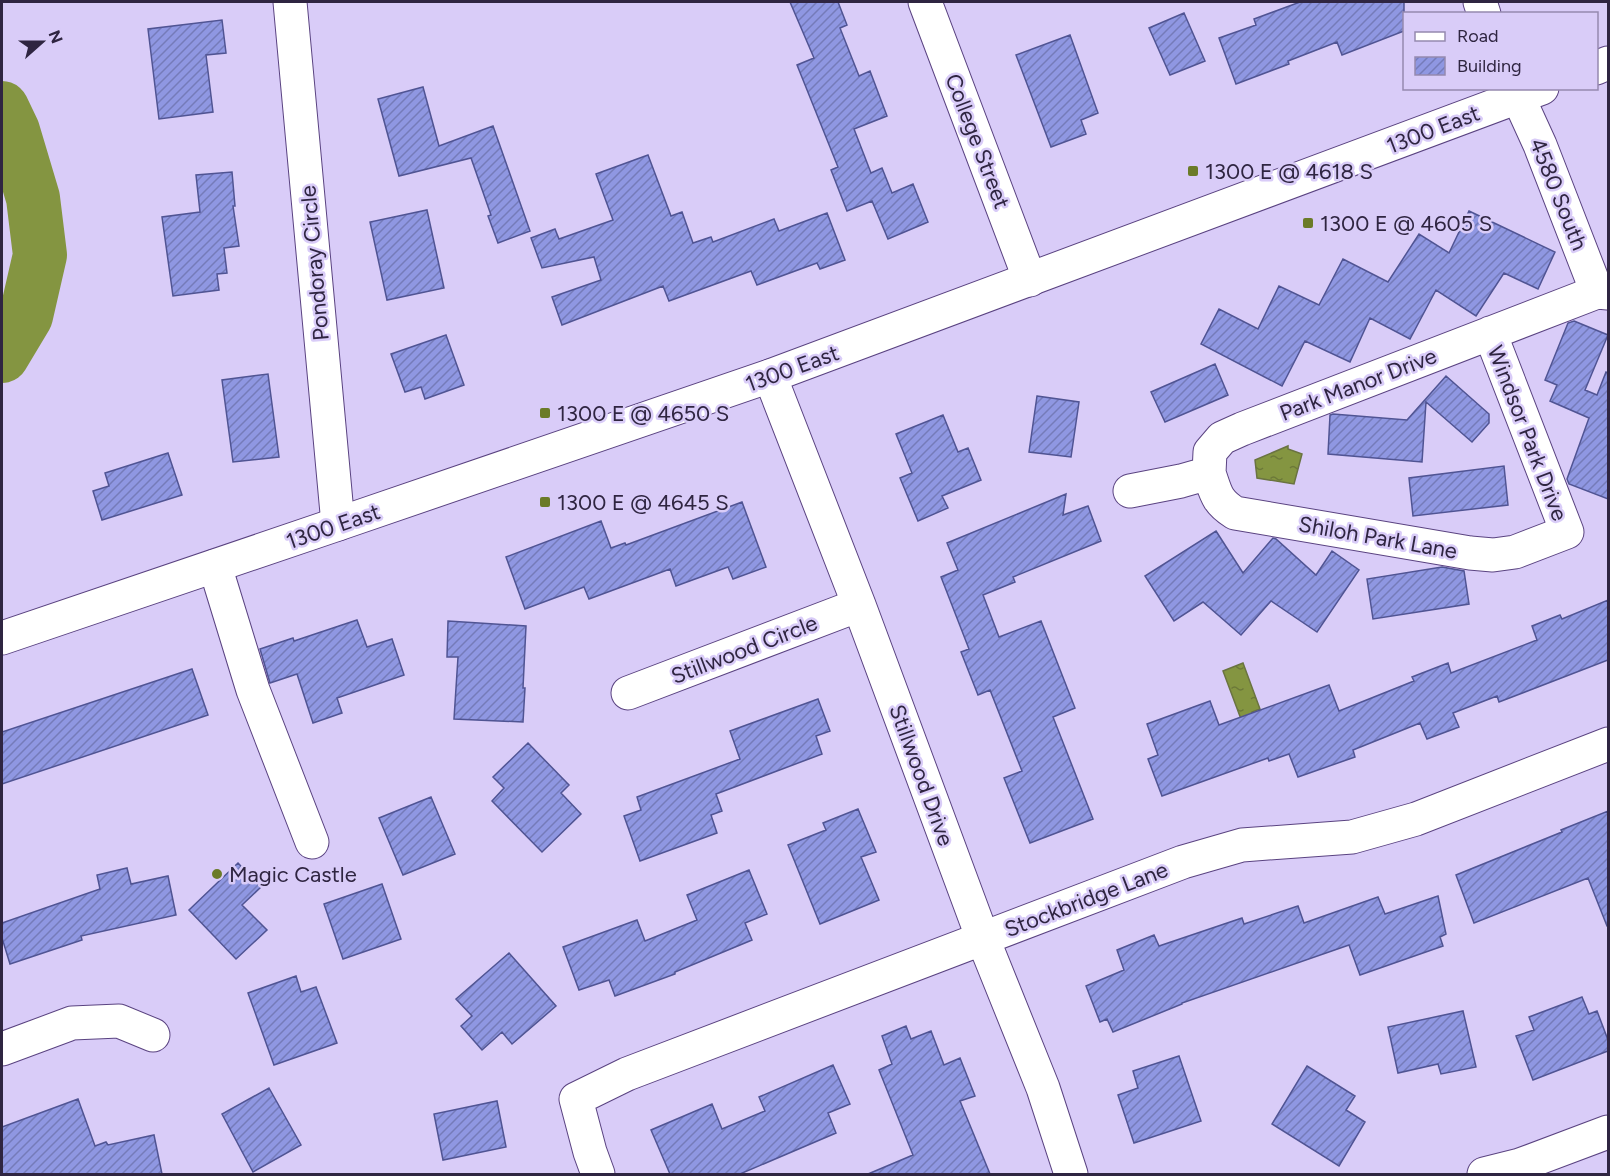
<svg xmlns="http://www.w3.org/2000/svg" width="1610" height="1176" font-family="Figtree,sans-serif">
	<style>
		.water { fill: url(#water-ripples); stroke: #6a7341; stroke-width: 1.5 }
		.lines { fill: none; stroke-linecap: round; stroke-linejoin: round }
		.river { stroke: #849541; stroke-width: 54 }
		.building { fill: url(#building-hatch); stroke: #505493; stroke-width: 1.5 }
		.minor-casing { stroke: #5a4381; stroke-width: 35 }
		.major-casing { stroke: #5a4381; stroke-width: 35 }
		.minor { stroke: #fff; stroke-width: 33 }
		.major { stroke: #fff; stroke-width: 33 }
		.poi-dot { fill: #6b7b28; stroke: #d9ccf8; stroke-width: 2 }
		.labels { text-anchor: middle; stroke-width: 5; stroke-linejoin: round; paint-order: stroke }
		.street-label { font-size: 22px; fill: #2f2541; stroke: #d9ccf8 }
		.poi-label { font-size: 22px; fill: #2f2541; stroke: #d9ccf8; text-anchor: start }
	</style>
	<defs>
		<pattern id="water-ripples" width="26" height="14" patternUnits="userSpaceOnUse" patternTransform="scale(1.5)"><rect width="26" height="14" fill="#849541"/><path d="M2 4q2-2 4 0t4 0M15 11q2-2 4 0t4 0" fill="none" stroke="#6c7938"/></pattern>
		<pattern id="building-hatch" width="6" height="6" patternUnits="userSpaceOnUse" patternTransform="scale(1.5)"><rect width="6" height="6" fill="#8f97e2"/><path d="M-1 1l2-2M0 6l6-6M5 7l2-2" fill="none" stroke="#757bb9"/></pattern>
	</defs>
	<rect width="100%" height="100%" fill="#d9ccf8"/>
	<!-- water -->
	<path class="water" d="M1288,446V449L1302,454L1294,484L1257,478L1255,460Z
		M1243,663L1260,709L1252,712V715L1241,719L1223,671Z"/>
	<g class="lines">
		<!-- river -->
		<path class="river" d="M2,108L13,131L33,198L40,255L26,316L2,356"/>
	</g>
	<!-- building -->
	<path class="building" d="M790,2H838L847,25L840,28L859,76L870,71L887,116L854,129L871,173L882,168L892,193L913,184L928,222L888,239L872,201L847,211L831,170L838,167L797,65L814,58Z
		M1300,2H1404V31L1342,55L1337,42L1288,61L1289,64L1236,84L1219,38L1256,25L1254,19Z
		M1184,13L1205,61L1170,75L1149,28Z
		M222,20L226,53L206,55L213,112L159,119L148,29Z
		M1070,35L1098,113L1081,120L1086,134L1051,147L1016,55Z
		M423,87L439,146L493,126L530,231L498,243L488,216L491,215L471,158L399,176L378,99Z
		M648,155L671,216L682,212L693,243L711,237L713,242L774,219L779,231L827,213L845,260L820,269L817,263L757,285L751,271L669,301L663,286L562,325L552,297L601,280L594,257L542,268L531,238L555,229L559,239L613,220L596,174Z
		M232,172L235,206H233L239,246L224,248L227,273L217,274L219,290L173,296L162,217L200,212L196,175Z
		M427,210L444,288L387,300L370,222Z
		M1469,211L1555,252L1538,289L1504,273L1476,316L1436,290L1410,339L1370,318L1350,362L1305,341L1282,386L1201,344L1219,309L1258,329L1279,286L1319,305L1343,259L1388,282L1419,234L1449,253Z
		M1574,321L1608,335L1585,390L1597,395L1606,372L1608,373V499L1569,484L1567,479L1589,418L1550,401L1557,385L1545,380L1568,323Z
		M446,335L464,385L425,399L421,387L405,392L391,354Z
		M1215,364L1228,395L1165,422L1151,392Z
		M268,374L279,457L233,462L222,380Z
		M1446,376L1489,414V423L1472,442L1426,402L1422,462L1328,454L1330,415L1333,414L1407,420Z
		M1037,396L1079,402L1071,457L1029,452Z
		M943,415L958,452L968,448L981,480L942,496L948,508L918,521L900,478L912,473L896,434Z
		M168,453L182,495L102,520L93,491L109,486L105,473Z
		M1504,466L1508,505L1413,516L1409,478Z
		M1066,494L1063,515L1088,506L1101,541L1013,577L1015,582L983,595L999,637L1041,621L1075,708L1053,717L1093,819L1030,843L1004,778L1022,771L990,690L978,695L961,652L969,649L941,577L958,570L947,543Z
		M742,502L766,567L733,579L728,567L676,586L670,569L589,599L584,587L525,609L506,557L601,521L611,548L625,543L626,545Z
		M1216,531L1243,573L1273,538L1276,539L1316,575L1332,551L1359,570L1317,632L1271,601L1241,635L1203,602L1174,621L1145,576Z
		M1442,567L1464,571L1469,604L1373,619L1367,579Z
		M1608,600V660L1499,702L1497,696L1453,713L1459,727L1427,739L1420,723L1353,750L1355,757L1298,777L1289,754L1269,761L1268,758L1162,796L1148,759L1158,755L1147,724L1210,701L1219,725L1329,685L1339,711L1414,681L1412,677L1448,663L1451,673L1537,640L1532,626L1560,615L1562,619Z
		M357,620L367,647L392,639L404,675L337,698L342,713L313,723L297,674L270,683L260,649L293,638L294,641Z
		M448,621L526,626L523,688H525L523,722L454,719L458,657H447Z
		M192,669L208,715L2,784V732Z
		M818,699L830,731L816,736L822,754L716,794L722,811L711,815L717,833L640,861L624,816L641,810L637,797L740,759L730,731Z
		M528,743L569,785L561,793L581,814L542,852L492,801L504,788L493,777Z
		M431,797L455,854L403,875L379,818Z
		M858,809L876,852L861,857L879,900L820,924L788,845L826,830L823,823Z
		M1608,811V926H1607L1588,878L1474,923L1456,875L1562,832L1561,830Z
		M238,863L261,887L242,905L267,930L236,959L189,910Z
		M127,868L131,884L168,876L176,915L81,936L82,940L10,964L2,938V923L100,889L97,875Z
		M749,870L767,914L745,923L752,940L675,972V974L615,996L609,980L579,990L563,947L637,920L645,941L697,920L687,895Z
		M382,884L401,939L343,959L324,904Z
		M1438,896L1446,934L1440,937L1443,946L1360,975L1349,945L1182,1003V1004L1113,1032L1107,1019L1100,1022L1086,986L1124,970L1117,950L1154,935L1159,946L1242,918L1244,924L1298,906L1304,923L1378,897L1385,914Z
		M509,953L556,1006L512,1044L502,1032L482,1050L461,1026L472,1016L456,999Z
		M296,976L301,992L316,987L337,1043L274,1065L248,993Z
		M1582,997L1589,1014L1597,1011L1608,1040V1051L1533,1080L1516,1036L1534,1030L1529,1017Z
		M1463,1011L1476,1067L1441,1074L1438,1064L1398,1073L1388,1027Z
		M906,1026L911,1039L931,1031L944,1065L960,1058L975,1096L960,1101L990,1174H868L913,1155L879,1070L892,1064L882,1036Z
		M1179,1056L1201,1121L1134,1143L1118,1095L1138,1088L1133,1071Z
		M833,1065L850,1104L828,1113L836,1133L740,1174H670L651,1130L712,1104L722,1129L765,1111L759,1097Z
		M1307,1066L1355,1096L1346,1110L1365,1122L1339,1166L1272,1124Z
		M269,1088L301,1145L253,1172L222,1114Z
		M78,1099L95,1146L106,1142L108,1145L154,1135L162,1174H2V1127Z
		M497,1101L506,1147L443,1160L434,1114Z"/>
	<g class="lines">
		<defs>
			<path id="minor" d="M290,2L338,524
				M925,2L1030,280
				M1480,2L1484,14
				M1514,88L1540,145L1597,292
				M770,376L859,605L983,939L1043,1088L1071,1174
				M1209,473C1216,493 1216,501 1235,513L1470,553L1493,555L1515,552L1567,532L1490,333
				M1130,491L1181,481L1209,473L1210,452L1222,438L1242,429L1597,292L1608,293
				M215,566L253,690L312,842
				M628,693L859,605
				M2,1049L72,1023L119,1021L153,1035
				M598,1174L590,1152L576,1099L627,1074L1183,862L1242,845L1352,837L1416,819L1608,744
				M1484,1174L1520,1165L1608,1132"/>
			<path id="major" d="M1596,68L1608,63
				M2,638L338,524L770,376L1542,88"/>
		</defs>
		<!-- minor casing -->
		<use href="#minor" class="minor-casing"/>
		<!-- major casing -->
		<use href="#major" class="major-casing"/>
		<!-- minor -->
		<use href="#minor" class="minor"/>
		<!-- major -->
		<use href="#major" class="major"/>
	</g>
	<!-- markers -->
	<g class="poi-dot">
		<rect x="1187" y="165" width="12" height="12" rx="3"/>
		<rect x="1302" y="217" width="12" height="12" rx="3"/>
		<rect x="539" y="407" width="12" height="12" rx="3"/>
		<rect x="539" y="496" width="12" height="12" rx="3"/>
		<circle cx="217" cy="874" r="6"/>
	</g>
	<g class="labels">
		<!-- street labels -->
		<g class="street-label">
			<text transform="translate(1433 129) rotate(-21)" y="8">1300 East</text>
			<text transform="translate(978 141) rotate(69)" y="8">College Street</text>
			<text transform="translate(1559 194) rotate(68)" y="8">4580 South</text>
			<text transform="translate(314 263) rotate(-95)" y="8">Pondoray Circle</text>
			<text transform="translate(792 368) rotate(-20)" y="8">1300 East</text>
			<text transform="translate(1358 384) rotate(-21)" y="8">Park Manor Drive</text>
			<text transform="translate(1528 433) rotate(69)" y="8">Windsor Park Drive</text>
			<text transform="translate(333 526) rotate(-19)" y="8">1300 East</text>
			<text transform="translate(1378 537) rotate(10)" y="8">Shiloh Park Lane</text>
			<text transform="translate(744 649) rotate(-21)" y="8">Stillwood Circle</text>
			<text transform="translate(922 775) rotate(70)" y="8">Stillwood Drive</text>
			<text transform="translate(1086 899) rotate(-21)" y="8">Stockbridge Lane</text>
		</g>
		<!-- poi labels -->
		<g class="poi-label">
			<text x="1205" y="179">1300 E @ 4618 S</text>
			<text x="1320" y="231">1300 E @ 4605 S</text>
			<text x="557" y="421">1300 E @ 4650 S</text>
			<text x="557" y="510">1300 E @ 4645 S</text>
			<text x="229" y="882">Magic Castle</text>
		</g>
	</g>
	<!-- border -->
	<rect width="1610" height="1176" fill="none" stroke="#2f2541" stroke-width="6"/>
	<!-- legend -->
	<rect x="1403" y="12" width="195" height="78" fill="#d9ccf8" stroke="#9589af" stroke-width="1.5"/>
	<rect x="1415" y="32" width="30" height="9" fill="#ffffff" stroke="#9589af" stroke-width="1.5"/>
	<text x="1457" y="42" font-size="18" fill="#2f2541">Road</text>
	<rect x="1415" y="57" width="30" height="18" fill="url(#building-hatch)" stroke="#9589af" stroke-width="1.5"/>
	<text x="1457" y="72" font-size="18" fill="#2f2541">Building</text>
	<!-- north arrow -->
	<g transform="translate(42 42) rotate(69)" stroke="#d9ccf8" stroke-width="4.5" paint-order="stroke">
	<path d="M0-4.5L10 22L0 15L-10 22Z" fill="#2f2541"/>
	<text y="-9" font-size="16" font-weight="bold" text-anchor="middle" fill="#2f2541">N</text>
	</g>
</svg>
